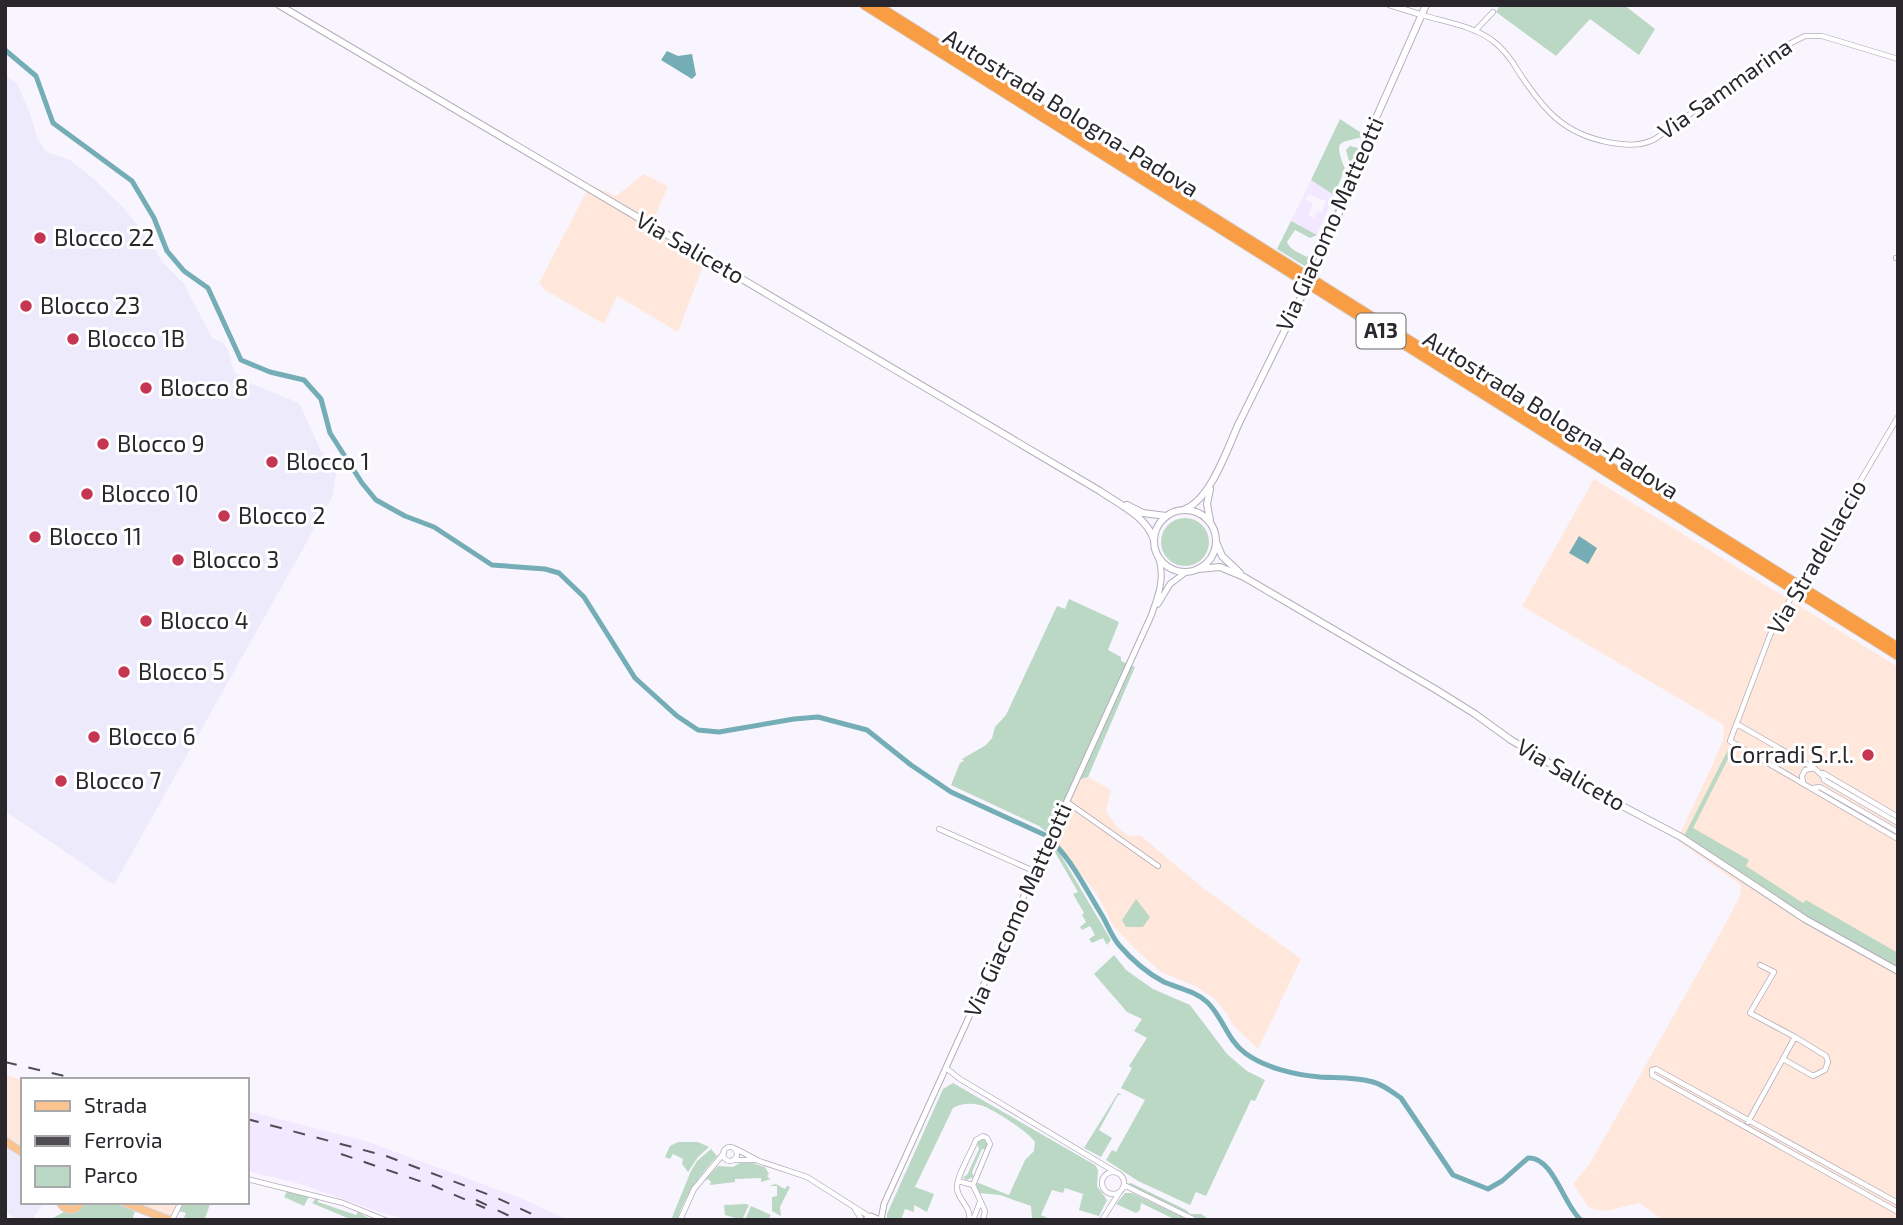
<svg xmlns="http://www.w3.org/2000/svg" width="1903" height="1225" font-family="'Exo 2',sans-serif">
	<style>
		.commercial { fill: #edeafc }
		.industrial { fill: #ffe8db }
		.built { fill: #f2e8ff; fill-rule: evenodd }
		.green { fill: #bbd8c4 }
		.water { fill: #74adb5 }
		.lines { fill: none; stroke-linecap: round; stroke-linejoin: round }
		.canal { stroke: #74adb5; stroke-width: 5 }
		.minor-casing { stroke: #b3acbb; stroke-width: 6 }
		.tertiary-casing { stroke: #b3acbb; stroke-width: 7 }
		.secondary-casing { stroke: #b3acbb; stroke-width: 8 }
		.primary-casing { stroke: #d4d4d5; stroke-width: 9 }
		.motorway-casing { stroke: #d4d4d5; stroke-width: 10 }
		.minor { stroke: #fff; stroke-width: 4.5 }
		.tertiary { stroke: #fff; stroke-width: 5 }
		.secondary { stroke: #fff; stroke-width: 6 }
		.primary { stroke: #fbc48f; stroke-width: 7 }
		.motorway { stroke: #f99d45; stroke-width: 8 }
		.rail { stroke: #504d54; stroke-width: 2; stroke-dasharray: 12 12; stroke-linecap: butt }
		.minor-bridge-casing { stroke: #b3acbb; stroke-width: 6; stroke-linecap: butt }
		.secondary-bridge-casing { stroke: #b3acbb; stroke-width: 8; stroke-linecap: butt }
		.minor-bridge { stroke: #fff; stroke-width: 4.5 }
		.secondary-bridge { stroke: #fff; stroke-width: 6 }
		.poi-dot { fill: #c63652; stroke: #fff; stroke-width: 2.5 }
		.labels { text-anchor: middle; stroke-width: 6; stroke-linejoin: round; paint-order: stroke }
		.shield { fill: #fff; stroke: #69676b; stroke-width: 2 }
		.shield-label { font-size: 21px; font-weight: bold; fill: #29262c }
		.street-label { font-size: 23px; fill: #29262c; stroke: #fff }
		.poi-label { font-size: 23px; fill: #29262c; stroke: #fff; text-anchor: start }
	</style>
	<rect width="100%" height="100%" fill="#f9f5fe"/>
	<!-- commercial -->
	<path class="commercial" d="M5,75L17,83L31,116L37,138L46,152L70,160L95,180L123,207L151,243L164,264L184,284L212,338L222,342L228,350L234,372L252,384L299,403L321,451L337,468L332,497L114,885L5,811Z
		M5,1136L23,1146V1202H44L32,1220H18L5,1211Z"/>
	<!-- industrial -->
	<path class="industrial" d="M644,174L668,186L653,221L708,253L678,332L617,296L604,324L545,290L539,283L590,185L616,196Z
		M1594,479L1898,667V1220H1663L1639,1203L1607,1211L1589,1208L1573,1184L1589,1165L1725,925L1740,896L1741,885L1677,840L1713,764L1723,739L1724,725L1522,606Z
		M1088,777L1111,790L1106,811L1119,829L1129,836H1141L1203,888L1301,959L1258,1049L1232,1024L1227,1014L1215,999L1195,986L1161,972L1133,947L1113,925L1098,896L1051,836L1077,780Z
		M5,1075L24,1080L23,1146L5,1136Z
		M111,1202H179L169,1220H157Z"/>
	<!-- built -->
	<path class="built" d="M1311,180L1334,195L1317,235L1291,221ZM1308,194L1326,201L1322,212L1317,211L1314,218L1308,215L1313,203L1305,200Z
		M247,1111L366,1141L523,1199L568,1220H411L382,1213L301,1184L247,1171Z"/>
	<!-- green -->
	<path class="green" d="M1500,5H1624L1655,29L1639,55L1590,19L1556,56L1496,12Z
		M1340,119L1366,136C1339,144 1333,138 1345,169L1334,195L1311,180Z
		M1350,146L1358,148L1357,159L1330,230L1311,270L1277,249L1291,221L1317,235L1310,238L1295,230L1287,242C1290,250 1300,253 1307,257C1320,250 1345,186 1351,169L1346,150Z
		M1161 542a24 24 0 1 1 48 0a24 24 0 1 1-48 0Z
		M1069,599L1119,622L1108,650L1121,657V661L1135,667L1088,777L1077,780L1051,836L1039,826L951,785L960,763L964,761L962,759L986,745L992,738L995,727L1006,715L1057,606L1065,609Z
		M1730,746L1733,749L1693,828L1749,860L1746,866L1803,903L1806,900L1898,953V968L1811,919L1684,836Z
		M1052,847H1056L1111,940L1107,945L1103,938L1092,943L1089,939L1095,935L1090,926L1082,930L1080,927L1086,922L1082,915L1084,913L1073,894L1078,892Z
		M1136,899L1150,917L1143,927H1126L1122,920Z
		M1114,955L1126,970L1153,989L1190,1005L1227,1054L1247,1071L1265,1080L1255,1101L1251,1100L1206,1196L1196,1192L1190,1205L1138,1181L1106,1160L1112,1150L1116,1152L1145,1100L1121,1088L1132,1068L1129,1066L1147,1038L1134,1031L1142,1019L1127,1012L1094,974Z
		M953,1083L1095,1165L1098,1170L1097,1186L1107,1200L1099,1216L1079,1210L1083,1194L1065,1188L1063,1193L1052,1190L1041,1215L1052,1220H1032L1031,1206L1000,1195L978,1193L976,1182L1009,1195L1025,1160L1034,1151L1035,1142C1029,1132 992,1108 980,1105C971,1103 961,1103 953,1108L915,1187L934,1194L927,1212L914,1205V1212L905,1209L901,1220H887V1214L943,1089Z
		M1118,1093L1122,1095H1118L1099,1130L1112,1138L1101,1157L1084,1148Z
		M984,1139L988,1144L986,1149H982L972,1172L974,1177L966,1180L963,1177L967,1175L979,1149L977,1143L979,1140Z
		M678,1142H698L709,1147L698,1157L688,1172L682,1164L683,1159L673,1154L670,1159L665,1157L670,1146Z
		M711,1149L717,1156C700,1175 685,1195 677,1220H671L691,1171L697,1161Z
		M750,1162L765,1167L769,1174L767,1176L770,1179L774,1178L761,1182V1178L735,1179V1182L710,1185L711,1182L708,1179L704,1181L718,1166L733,1167L740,1163Z
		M1131,1183L1186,1210L1190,1214H1201L1210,1220H1202L1127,1184Z
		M776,1184L785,1189L787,1186L790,1187L780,1207L781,1216L772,1211V1197L777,1196V1186H769Z
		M287,1191L309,1196L304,1206L284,1197Z
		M1125,1193H1132L1189,1220H1176L1141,1203L1140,1210L1136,1213L1116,1204Z
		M316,1198L318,1199V1202L356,1215L358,1212L372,1220H352L312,1203Z
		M85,1202H111L135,1211L132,1220H49L64,1212H76Z
		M184,1202H211L205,1218L208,1220H183L186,1213L179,1211Z
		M746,1204L749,1205L742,1220L725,1215L724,1205Z
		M751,1206L771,1215L768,1220H745Z"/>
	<!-- water -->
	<path class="water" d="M667,51L678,56L692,54L696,75L692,79L661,60Z
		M1579,536L1597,548L1588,564L1569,553Z"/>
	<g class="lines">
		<!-- canal -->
		<path class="canal" d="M5,50L36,76L53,123L132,181L154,218L167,251L184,271L208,288L241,360L270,372L304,380L321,399L330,433L362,483L376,500L405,516L434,527L492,565L545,569L559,573L584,597L635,678L677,716L698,730L719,732L794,719L818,717L867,730L911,765L951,792L1045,835C1070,855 1086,890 1103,917C1108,926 1112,937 1119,945C1131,959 1147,973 1164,982C1178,988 1195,991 1207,1002C1223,1017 1227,1040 1245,1053C1265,1068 1296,1075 1320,1077C1338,1078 1356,1077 1373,1082C1384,1085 1392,1092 1401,1098L1453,1175L1488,1189L1502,1181L1528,1158C1553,1156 1564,1206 1581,1220"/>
		<defs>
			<path id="minor" d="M1422,15C1445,22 1474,26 1493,41C1504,49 1513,62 1520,74C1544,110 1563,133 1607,142C1624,145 1640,147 1655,139L1787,45L1805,36H1822L1898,59
				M1475,31L1493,12
				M1896,258H1898
				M1806,573L1898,417
				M1788,603L1770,635L1730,741L1898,839
				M1737,724L1812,767
				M1823,773L1898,817
				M1803,782L1802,776L1805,770L1814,768L1823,776L1824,780L1898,823
				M1813,788L1820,787L1898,832
				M1067,802L1158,866
				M939,829L1036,872
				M1783,1059L1813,1076L1825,1070L1828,1062L1826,1056L1795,1037
				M946,1068L960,1079L1117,1173
				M1748,1122L1795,1037L1750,1013L1774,972L1760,965
				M723 1154a7 7 0 1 1 14 0a7 7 0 1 1-14 0Z
				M736,1149L759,1161L807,1177L870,1217
				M733,1160H755
				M1102 1183a11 11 0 1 1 22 0a11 11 0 1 1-22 0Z
				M247,1179L343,1203L385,1220
				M958,1181L973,1185
				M1124,1185L1195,1220
				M1898,1203L1656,1069L1652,1070V1075L1898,1212
				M855,1209L862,1220
				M172,1220L181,1202
				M680,1220L694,1189L724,1153
				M969,1220C972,1207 958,1201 957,1188C956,1177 972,1151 976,1140L983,1136L987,1138L990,1144L973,1185L985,1211L983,1220
				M973,1220L980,1202
				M1102,1220L1119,1193"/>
			<path id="tertiary" d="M1390,5L1422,15
				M1158,604L1170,584L1186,572
				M865,1220L871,1216L880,1220
				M881,1220L884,1204L1151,616C1158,597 1165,579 1159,559"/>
			<path id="secondary" d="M279,5L1100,491C1120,505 1146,516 1154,540
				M1356,170L1376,118L1426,5
				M1127,505L1143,513L1166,516
				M1185,509C1211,499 1228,447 1239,423
				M1154 541a31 31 0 1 1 62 0a31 31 0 1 1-62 0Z
				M1210,520L1207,504L1210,489
				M1217,544L1222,556L1240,573
				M1198,569L1220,567L1244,577L1435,689L1475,714L1511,740L1609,799L1681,837L1805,919L1898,971"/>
			<path id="primary" d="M5,1141L23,1153
				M60,1202C65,1212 76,1212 81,1202
				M123,1202L169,1220"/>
			<path id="motorway" d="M864,5L1898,656
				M877,5L1898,647"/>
		</defs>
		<!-- minor casing -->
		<use href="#minor" class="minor-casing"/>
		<!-- tertiary casing -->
		<use href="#tertiary" class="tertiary-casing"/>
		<!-- secondary casing -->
		<use href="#secondary" class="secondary-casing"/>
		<!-- primary casing -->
		<use href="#primary" class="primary-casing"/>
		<!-- motorway casing -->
		<use href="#motorway" class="motorway-casing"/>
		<!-- minor -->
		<use href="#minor" class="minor"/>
		<!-- tertiary -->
		<use href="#tertiary" class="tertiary"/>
		<!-- secondary -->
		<use href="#secondary" class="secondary"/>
		<!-- primary -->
		<use href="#primary" class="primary"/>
		<!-- motorway -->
		<use href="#motorway" class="motorway"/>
		<!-- rail -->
		<path class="rail" d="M5,1062L81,1080
			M247,1119L386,1156L495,1197L545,1220
			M341,1154L434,1186L485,1208
			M476,1200L518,1220"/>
		<defs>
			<path id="minor-bridge" d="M1788,603L1806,573"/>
			<path id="secondary-bridge" d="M1239,423L1324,251L1356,170"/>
		</defs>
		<!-- minor-bridge casing -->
		<use href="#minor-bridge" class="minor-bridge-casing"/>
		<!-- secondary-bridge casing -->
		<use href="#secondary-bridge" class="secondary-bridge-casing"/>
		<!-- minor-bridge -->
		<use href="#minor-bridge" class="minor-bridge"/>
		<!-- secondary-bridge -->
		<use href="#secondary-bridge" class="secondary-bridge"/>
	</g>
	<!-- markers -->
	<g class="poi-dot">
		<circle cx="40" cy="238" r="7"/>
		<circle cx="26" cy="306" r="7"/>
		<circle cx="73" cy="339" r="7"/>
		<circle cx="146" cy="388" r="7"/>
		<circle cx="103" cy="444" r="7"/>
		<circle cx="272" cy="462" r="7"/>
		<circle cx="87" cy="494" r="7"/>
		<circle cx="224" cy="516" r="7"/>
		<circle cx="35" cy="537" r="7"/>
		<circle cx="178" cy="560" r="7"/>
		<circle cx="146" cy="621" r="7"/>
		<circle cx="124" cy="672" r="7"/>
		<circle cx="94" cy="737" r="7"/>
		<circle cx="1868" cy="755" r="7"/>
		<circle cx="61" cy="781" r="7"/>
	</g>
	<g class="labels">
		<!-- shield labels -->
		<rect class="shield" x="1356.5" y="313.5" width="49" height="35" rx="5"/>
		<g class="shield-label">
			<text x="1381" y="338">A13</text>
		</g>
		<!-- street labels -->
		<g class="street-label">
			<text transform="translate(1725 89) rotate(-35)" y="8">Via Sammarina</text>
			<text transform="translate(1071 113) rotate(32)" y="8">Autostrada Bologna-Padova</text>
			<text transform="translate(1330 224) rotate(-66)" y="8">Via Giacomo Matteotti</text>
			<text transform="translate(690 248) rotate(30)" y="8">Via Saliceto</text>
			<text transform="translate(1551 415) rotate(32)" y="8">Autostrada Bologna-Padova</text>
			<text transform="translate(1817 557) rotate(-60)" y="8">Via Stradellaccio</text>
			<text transform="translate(1571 775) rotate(30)" y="8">Via Saliceto</text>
			<text transform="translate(1018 910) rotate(-66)" y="8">Via Giacomo Matteotti</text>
		</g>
		<!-- poi labels -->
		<g class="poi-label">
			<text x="54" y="246">Blocco 22</text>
			<text x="40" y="314">Blocco 23</text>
			<text x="87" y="347">Blocco 1B</text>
			<text x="160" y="396">Blocco 8</text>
			<text x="117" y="452">Blocco 9</text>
			<text x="286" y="470">Blocco 1</text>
			<text x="101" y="502">Blocco 10</text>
			<text x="238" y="524">Blocco 2</text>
			<text x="49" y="545">Blocco 11</text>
			<text x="192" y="568">Blocco 3</text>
			<text x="160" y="629">Blocco 4</text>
			<text x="138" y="680">Blocco 5</text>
			<text x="108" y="745">Blocco 6</text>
			<text x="1854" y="763" text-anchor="end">Corradi S.r.l.</text>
			<text x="75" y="789">Blocco 7</text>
		</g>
	</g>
	<!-- border -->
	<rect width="1903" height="1225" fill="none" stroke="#29262c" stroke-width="14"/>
	<!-- legend -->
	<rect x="21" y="1078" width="228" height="126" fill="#ffffff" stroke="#a9a8ab" stroke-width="2"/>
	<rect x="35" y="1101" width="35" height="10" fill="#fbc48f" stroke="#a9a8ab" stroke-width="2"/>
	<text x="84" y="1113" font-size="21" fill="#29262c">Strada</text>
	<rect x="35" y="1136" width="35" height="10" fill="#504d54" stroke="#a9a8ab" stroke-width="2"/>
	<text x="84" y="1148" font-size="21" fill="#29262c">Ferrovia</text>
	<rect x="35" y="1166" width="35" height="21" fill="#bbd8c4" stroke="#a9a8ab" stroke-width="2"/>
	<text x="84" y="1183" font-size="21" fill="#29262c">Parco</text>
</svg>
